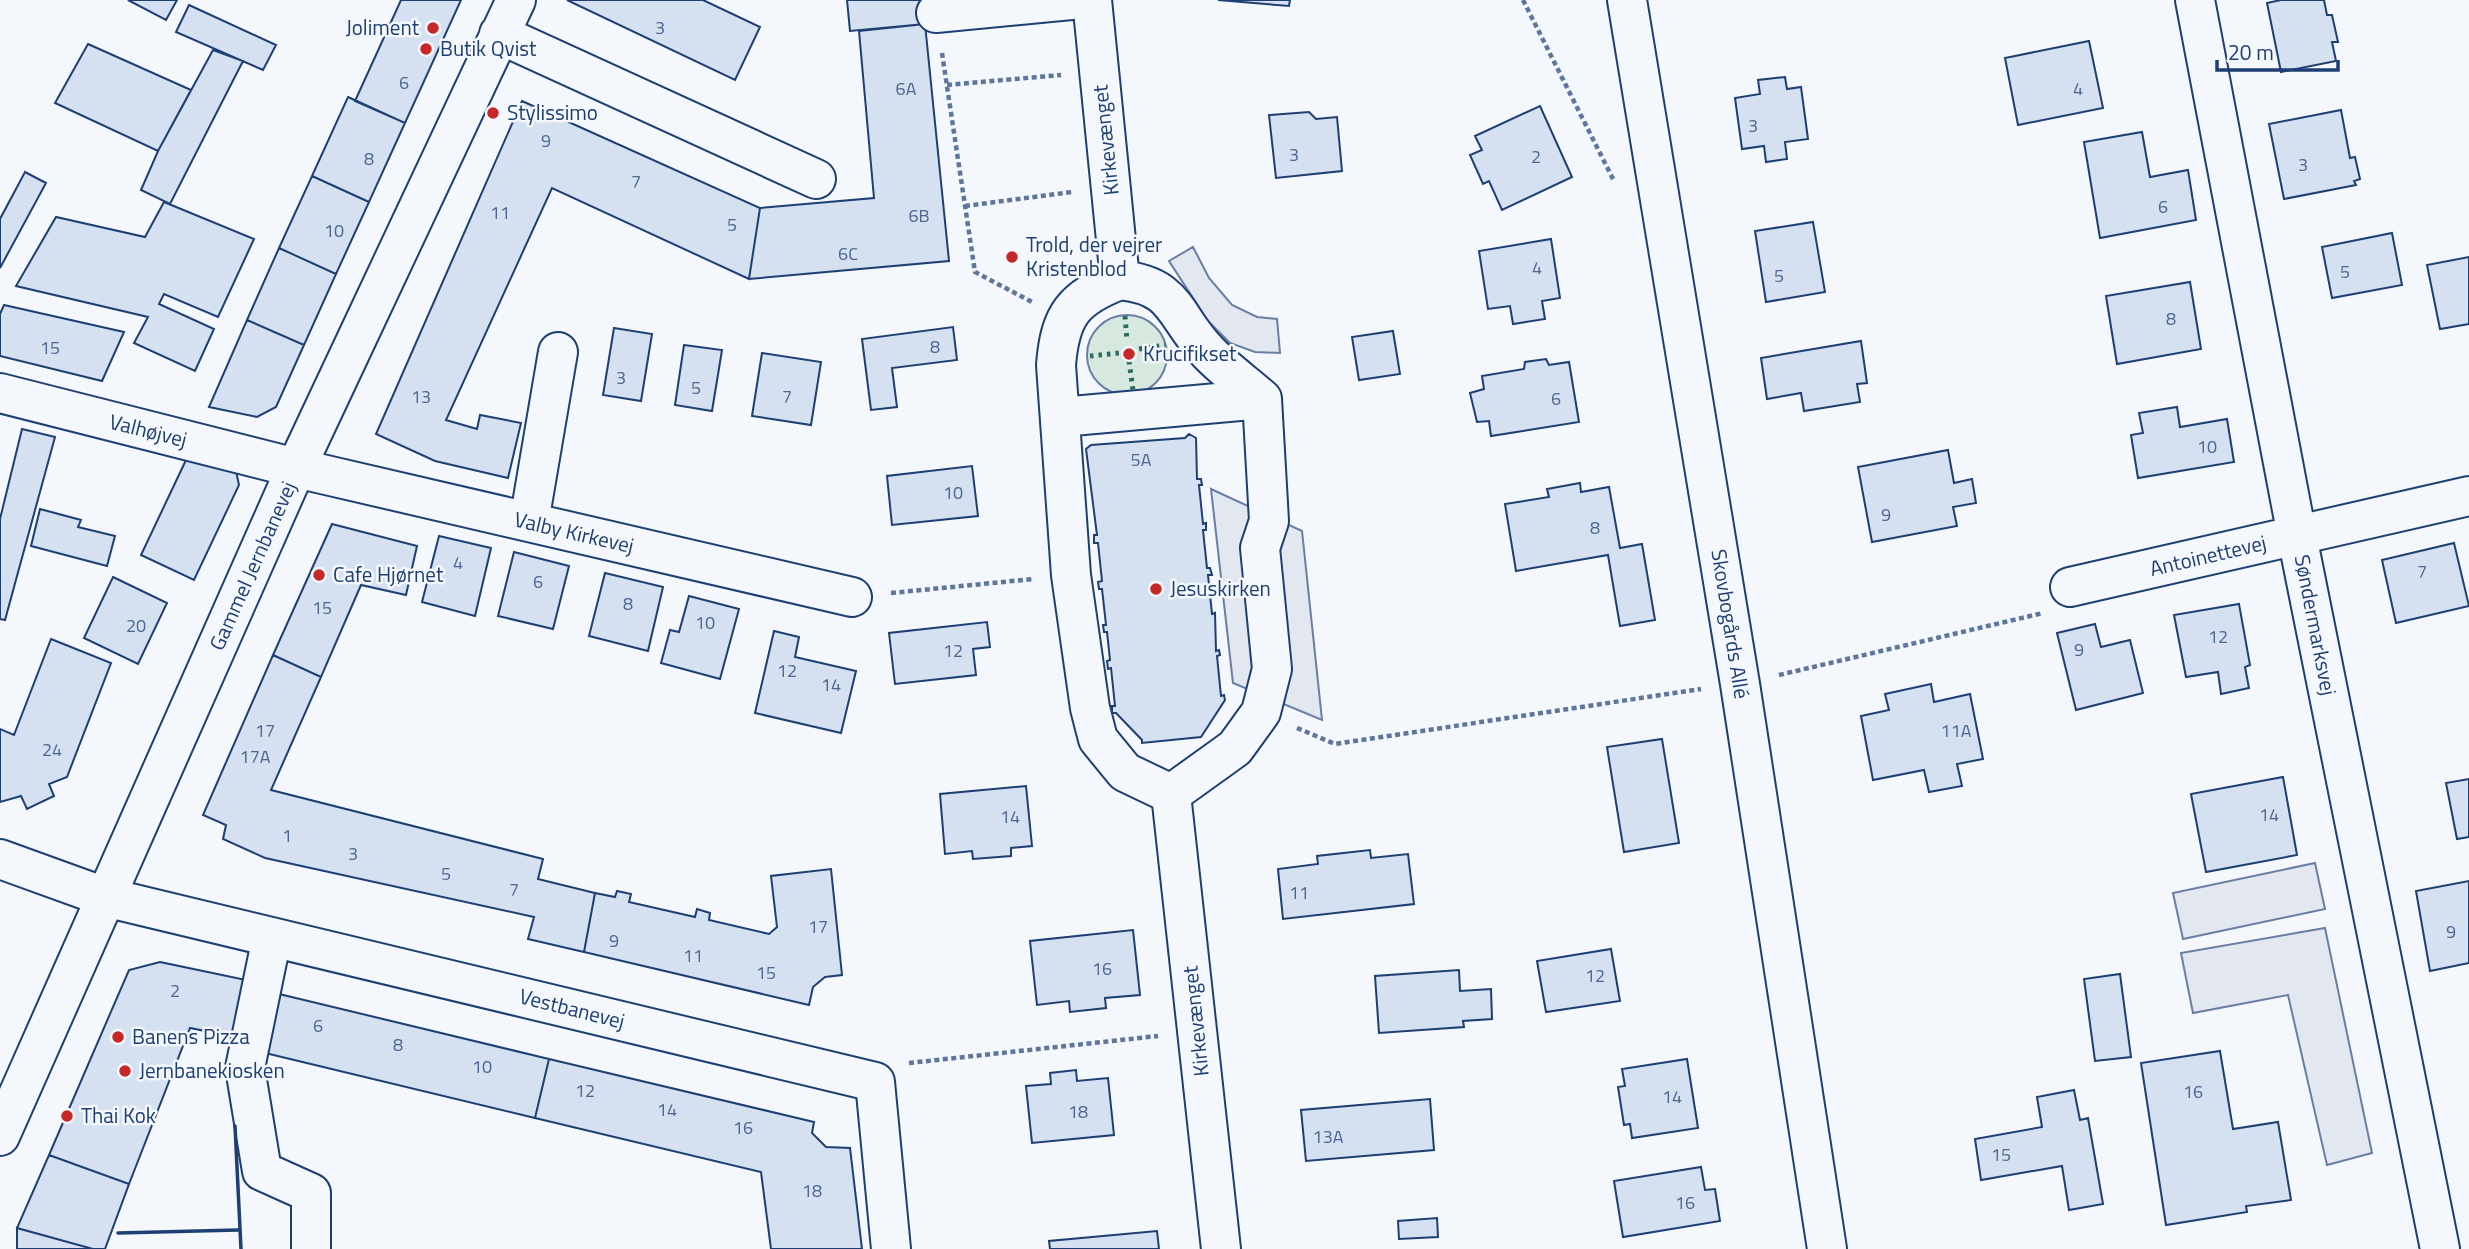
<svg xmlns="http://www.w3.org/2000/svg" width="2469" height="1249" font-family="'Titillium Web',sans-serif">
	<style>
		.green { fill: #d7e8df; stroke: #687fa3; stroke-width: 2 }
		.parking { fill: #e3e8f0; stroke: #687fa3; stroke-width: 2 }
		.building { fill: #d5e0f0; stroke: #1d3f73; stroke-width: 2 }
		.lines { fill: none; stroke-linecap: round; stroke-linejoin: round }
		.minor-casing { stroke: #1d3f73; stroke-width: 42 }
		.path { stroke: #5e769c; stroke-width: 4.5; stroke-dasharray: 5 3.5; stroke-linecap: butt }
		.minor { stroke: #f4f7fb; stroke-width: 38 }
		.hedge { stroke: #2c6c60; stroke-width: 5; stroke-dasharray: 3.5 5; stroke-linecap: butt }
		.wall { stroke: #1d3f73; stroke-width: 3.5 }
		.poi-dot { fill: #c62828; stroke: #f4f7fb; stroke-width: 2.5 }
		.labels { text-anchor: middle; stroke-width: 5; stroke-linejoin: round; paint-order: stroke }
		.number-label { font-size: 18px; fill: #4b6792 }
		.poi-label { font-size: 21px; fill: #1d3f73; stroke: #f4f7fb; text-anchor: start }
		.street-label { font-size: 21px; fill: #1d3f73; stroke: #f4f7fb }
	</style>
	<rect width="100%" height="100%" fill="#f4f7fb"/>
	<!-- green -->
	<path class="green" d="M1087 355a40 40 0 1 1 80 0a40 40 0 1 1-80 0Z"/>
	<!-- parking -->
	<path class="parking" d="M1193,247L1209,278L1232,305L1257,317L1277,319L1280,353L1255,352L1230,343L1208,321L1169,261Z
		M1211,489L1302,531L1322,720L1233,683Z
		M2315,863L2325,909L2183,939L2173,893Z
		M2325,928L2372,1153L2327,1165L2288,995L2193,1013L2181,953Z"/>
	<!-- building -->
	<path class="building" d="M128,0H177L166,20Z
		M401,0H461L405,123L355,101Z
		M567,0H703L760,27L735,80Z
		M847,0H922L925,24L850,31Z
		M1218,0H1290L1289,6Z
		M2281,0H2324L2327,15H2332L2338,42H2332L2336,61L2281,72L2267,3Z
		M189,5L276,45L263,70L176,32Z
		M925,24L949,261L749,279L760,208L874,198L859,31Z
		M2089,41L2103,108L2018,125L2005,58Z
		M88,44L191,90L158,151L55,103Z
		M213,50L243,61L170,204L141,190L158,151Z
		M1785,77L1787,89L1801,87L1808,139L1785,142L1787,159L1766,162L1764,146L1742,149L1735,98L1760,94L1758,80Z
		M348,97L405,123L369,202L312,176Z
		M522,101L760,208L749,279L552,188L446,420L477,429L480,415L521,423L508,478L435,461L376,434Z
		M1540,106L1572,177L1502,210L1489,181L1483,184L1470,155L1482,150L1475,136Z
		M2341,110L2350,158L2355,157L2360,179L2354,181L2356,185L2284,199L2269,124Z
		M1309,112L1316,119L1337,117L1342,171L1276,178L1269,115Z
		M2142,132L2150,177L2188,170L2196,220L2100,238L2084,142Z
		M25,172L46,183L0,268V219Z
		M312,176L369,202L336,274L279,248Z
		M164,202L254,239L218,317L164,294L159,304L214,329L195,371L134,343L148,317L16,286L56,217L145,237Z
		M1813,222L1825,292L1766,302L1755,231Z
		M2392,233L2402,285L2332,298L2322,247Z
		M1551,239L1560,298L1542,301L1545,319L1513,324L1510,306L1488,309L1479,251Z
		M279,248L336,274L304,345L247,320Z
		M2469,257V324L2440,329L2427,265Z
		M2190,282L2201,349L2117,364L2106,296Z
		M4,305L124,332L102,381L0,356V314Z
		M247,320L304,345L276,407L257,417L209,407Z
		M953,327L957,360L892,368L897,407L871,410L862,339Z
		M614,328L652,334L641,401L603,395Z
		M1393,331L1400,374L1359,380L1352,337Z
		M1861,341L1867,383L1857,384L1860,402L1804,411L1801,393L1767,399L1761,358Z
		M684,345L722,350L712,411L675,405Z
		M762,353L821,362L811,425L752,416Z
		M1546,359L1549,365L1569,362L1579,422L1491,436L1489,421L1477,422L1470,393L1484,389L1482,376L1524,369L1525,362Z
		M2177,407L2180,427L2227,419L2234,462L2138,478L2131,435L2143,433L2139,413Z
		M22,429L55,437L5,620L0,619V519Z
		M1189,434L1196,438L1197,479H1201L1202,485H1199L1203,524L1206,523V530H1203L1207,568H1210L1212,575H1208L1212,614L1215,613L1216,651L1219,650L1220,655L1217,656L1221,696L1224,695L1225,700L1201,737L1142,743V740L1116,713H1112V706H1115L1111,668L1108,669L1107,661L1110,660L1107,632H1104L1103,625H1106L1102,589H1099L1098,582L1102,581L1098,543H1094V535H1097L1086,449L1091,445L1185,438Z
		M1948,450L1954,483L1972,479L1976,503L1953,507L1957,526L1872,542L1858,467Z
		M186,460L236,471L239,485L194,580L141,555Z
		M972,466L978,516L892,525L887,476Z
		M1580,483L1581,492L1609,487L1620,548L1642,544L1655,620L1620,626L1608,555L1516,571L1505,504L1549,497L1547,489Z
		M40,509L81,520L78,527L115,536L107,566L31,546Z
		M332,524L417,546L406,595L361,585L321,677L273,655Z
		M439,536L491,548L475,616L422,602Z
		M2454,543L2469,606L2396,623L2382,560Z
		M514,552L569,566L553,629L498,616Z
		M605,573L663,587L648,651L589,636Z
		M113,577L167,603L138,664L84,638Z
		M689,596L739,609L720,679L661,663L670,630L679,632Z
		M2239,604L2250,665L2245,667L2249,688L2221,694L2218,672L2186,677L2174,615Z
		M987,622L990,647L973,649L976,675L895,684L889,633Z
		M2095,624L2101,647L2130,640L2143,693L2076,710L2057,633Z
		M774,631L799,637L795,657L856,671L841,733L755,713Z
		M51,639L111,663L67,777L49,784L54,796L27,809L21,796L0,802V729L14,735Z
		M273,655L321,677L271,790L543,859L538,879L595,893L584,952L528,939L534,917L265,858L223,839L226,825L203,815Z
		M1931,684L1934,702L1970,694L1983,759L1957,764L1962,786L1929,792L1924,770L1873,780L1861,716L1889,710L1885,694Z
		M1662,739L1679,843L1624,852L1607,747Z
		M2283,777L2297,855L2206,872L2191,794Z
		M2469,779V837L2457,839L2446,783Z
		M1026,786L1032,846L1011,848V856L973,859L972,851L945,854L940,794Z
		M1370,850L1371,858L1408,854L1414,904L1283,919L1278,869L1318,864L1317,856Z
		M831,869L842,975L825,977L813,987L809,1005L584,952L595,893L615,897L617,891L631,894L629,902L695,917L697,909L710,913L709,920L769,934L777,927L771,876Z
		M2469,881V963L2430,971L2416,891Z
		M1133,930L1140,995L1105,998L1106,1008L1070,1012L1069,1001L1037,1005L1030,941Z
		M1611,949L1620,1001L1546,1012L1537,961Z
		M160,962L246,980L234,1037L190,1028L129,1184L49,1155L129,970Z
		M1459,970L1460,991L1491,989L1492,1019L1463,1021L1464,1027L1379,1033L1375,976Z
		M2120,974L2131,1057L2095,1061L2084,979Z
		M275,993L549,1059L535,1118L261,1052Z
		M2220,1051L2233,1129L2278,1122L2291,1200L2246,1206L2247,1212L2166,1225L2141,1063Z
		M549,1059L814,1122L812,1133L826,1147L850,1148L862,1249H771L761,1172L535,1118Z
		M1687,1059L1698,1128L1632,1138L1630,1124L1624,1125L1618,1087L1625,1086L1622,1069Z
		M1076,1070L1077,1081L1108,1078L1114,1135L1032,1143L1026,1086L1051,1084L1050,1073Z
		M2074,1090L2080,1120L2088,1118L2103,1204L2069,1210L2062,1166L1981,1180L1975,1139L2042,1127L2037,1097Z
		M1430,1099L1434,1150L1306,1161L1301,1110Z
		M49,1155L129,1184L105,1249H93L17,1228Z
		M1701,1167L1705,1190L1715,1189L1720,1221L1623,1237L1614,1181Z
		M1437,1218L1438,1237L1399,1239L1398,1221Z
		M17,1228L93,1249H17Z
		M1157,1231L1159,1249H1050L1049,1241Z"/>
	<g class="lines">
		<defs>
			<path id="minor" d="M1092,0L1120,280
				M1627,0L1740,684L1827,1249
				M2195,0L2297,536L2440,1249
				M936,13L1071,0
				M499,34L816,179
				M1120,280C1178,286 1173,316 1208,352C1224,369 1244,383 1262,399L1269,521L1260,548L1272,669L1261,712L1235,748L1171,794L1125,772L1098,739L1090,708L1071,575L1056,365C1060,315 1073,298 1120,280Z
				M0,393L296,468L852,597
				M1061,417L1262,399
				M529,522L558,352
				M2070,587L2469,496
				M1171,794L1221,1249
				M0,859L105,897L875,1082L891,1249
				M272,937L245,1068L262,1171L311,1193V1249
				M0,1136L296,468L516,0"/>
		</defs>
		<!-- minor casing -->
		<use href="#minor" class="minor-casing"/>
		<!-- path -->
		<path class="path" d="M1523,0L1614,181
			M942,53L975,272L1032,302
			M947,85L1061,75
			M965,206L1072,192
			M891,593L1033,579
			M1779,675L2043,613
			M1297,728L1335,744L1701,689
			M909,1063L1158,1036"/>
		<!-- minor -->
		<use href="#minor" class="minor"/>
		<!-- hedge -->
		<path class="hedge" d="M1125,316L1127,341
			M1139,349L1165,345
			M1090,356L1119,353
			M1129,361L1133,390"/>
		<!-- wall -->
		<path class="wall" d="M235,1126L241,1249
			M118,1233L238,1230"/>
	</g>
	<!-- markers -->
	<g class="poi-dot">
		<circle cx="433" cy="28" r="7"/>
		<circle cx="426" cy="49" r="7"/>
		<circle cx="493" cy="113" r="7"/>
		<circle cx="1012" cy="257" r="7"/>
		<circle cx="1129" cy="354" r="7"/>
		<circle cx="319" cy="575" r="7"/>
		<circle cx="1156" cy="589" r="7"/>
		<circle cx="118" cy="1037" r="7"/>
		<circle cx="125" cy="1071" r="7"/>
		<circle cx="67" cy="1116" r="7"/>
	</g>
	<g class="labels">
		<!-- number labels -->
		<g class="number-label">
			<text x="660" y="34">3</text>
			<text x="404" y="89">6</text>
			<text x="906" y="95">6A</text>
			<text x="2078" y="95">4</text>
			<text x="1753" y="132">3</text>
			<text x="546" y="147">9</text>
			<text x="1294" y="161">3</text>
			<text x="1536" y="163">2</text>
			<text x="369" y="165">8</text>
			<text x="2303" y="171">3</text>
			<text x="636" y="188">7</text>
			<text x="2163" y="213">6</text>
			<text x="500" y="219">11</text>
			<text x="919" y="222">6B</text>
			<text x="732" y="231">5</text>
			<text x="334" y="237">10</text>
			<text x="848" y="260">6C</text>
			<text x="1537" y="274">4</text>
			<text x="2345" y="278">5</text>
			<text x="1779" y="282">5</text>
			<text x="2171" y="325">8</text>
			<text x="935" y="353">8</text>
			<text x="50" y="354">15</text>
			<text x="621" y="384">3</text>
			<text x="696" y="394">5</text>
			<text x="421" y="403">13</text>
			<text x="787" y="403">7</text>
			<text x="1556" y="405">6</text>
			<text x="2207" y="453">10</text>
			<text x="1141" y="466">5A</text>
			<text x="953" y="499">10</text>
			<text x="1886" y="521">9</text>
			<text x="1595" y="534">8</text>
			<text x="458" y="569">4</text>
			<text x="2422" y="578">7</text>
			<text x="538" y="588">6</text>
			<text x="628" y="610">8</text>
			<text x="322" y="614">15</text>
			<text x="705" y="629">10</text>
			<text x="136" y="632">20</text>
			<text x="2218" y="643">12</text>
			<text x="2079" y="656">9</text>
			<text x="953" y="657">12</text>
			<text x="787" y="677">12</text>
			<text x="831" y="691">14</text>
			<text x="265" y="737">17</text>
			<text x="1956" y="737">11A</text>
			<text x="52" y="756">24</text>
			<text x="255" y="763">17A</text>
			<text x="2269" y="821">14</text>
			<text x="1010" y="823">14</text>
			<text x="287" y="842">1</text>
			<text x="353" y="860">3</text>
			<text x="446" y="880">5</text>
			<text x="514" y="896">7</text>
			<text x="1299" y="899">11</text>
			<text x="818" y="933">17</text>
			<text x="2451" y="938">9</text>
			<text x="614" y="947">9</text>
			<text x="693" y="962">11</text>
			<text x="1102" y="975">16</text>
			<text x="766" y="979">15</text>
			<text x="1595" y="982">12</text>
			<text x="175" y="997">2</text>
			<text x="318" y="1032">6</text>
			<text x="398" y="1051">8</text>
			<text x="482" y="1073">10</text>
			<text x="585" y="1097">12</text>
			<text x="2193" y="1098">16</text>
			<text x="1672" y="1103">14</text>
			<text x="667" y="1116">14</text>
			<text x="1078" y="1118">18</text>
			<text x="743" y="1134">16</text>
			<text x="1328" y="1143">13A</text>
			<text x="2001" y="1161">15</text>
			<text x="812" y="1197">18</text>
			<text x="1685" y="1209">16</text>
		</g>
		<!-- poi labels -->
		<g class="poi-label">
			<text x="419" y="35" text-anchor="end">Joliment</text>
			<text x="440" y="56">Butik Qvist</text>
			<text x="507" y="120">Stylissimo</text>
			<text x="1026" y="252">Trold, der vejrer<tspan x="1026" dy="24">Kristenblod</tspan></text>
			<text x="1143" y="361">Krucifikset</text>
			<text x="333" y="582">Cafe Hjørnet</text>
			<text x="1170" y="596">Jesuskirken</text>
			<text x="132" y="1044">Banens Pizza</text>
			<text x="139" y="1078">Jernbanekiosken</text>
			<text x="81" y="1123">Thai Kok</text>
		</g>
		<!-- street labels -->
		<g class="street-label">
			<text transform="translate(1106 140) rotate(-96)" y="7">Kirkevænget</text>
			<text transform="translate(148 431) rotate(14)" y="7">Valhøjvej</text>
			<text transform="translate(574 533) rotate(13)" y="7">Valby Kirkevej</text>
			<text transform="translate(2208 556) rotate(-13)" y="7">Antoinettevej</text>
			<text transform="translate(253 566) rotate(-66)" y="7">Gammel Jernbanevej</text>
			<text transform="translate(1730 624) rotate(81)" y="7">Skovbogårds Allé</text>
			<text transform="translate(2315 625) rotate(79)" y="7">Søndermarksvej</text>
			<text transform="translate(572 1009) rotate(14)" y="7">Vestbanevej</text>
			<text transform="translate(1196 1021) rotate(-96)" y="7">Kirkevænget</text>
		</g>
	</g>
	<!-- scale -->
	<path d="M2217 60v10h121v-10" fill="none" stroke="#1d3f73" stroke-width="3.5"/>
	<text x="2228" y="60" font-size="21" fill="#1d3f73" stroke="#f4f7fb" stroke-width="5" paint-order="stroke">20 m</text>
</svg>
